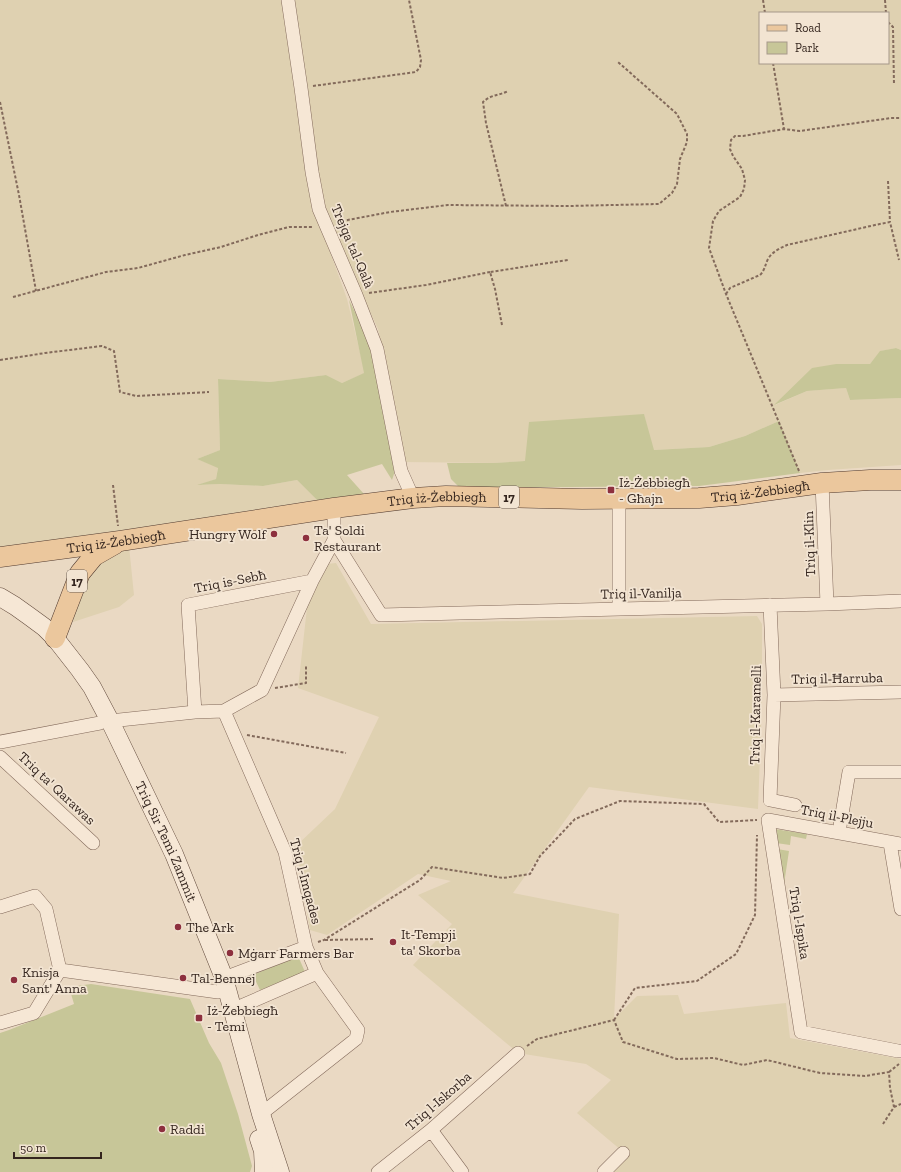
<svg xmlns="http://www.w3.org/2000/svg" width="901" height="1172" font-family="'Zilla Slab',serif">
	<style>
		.farmland { fill: #dfd1b1; fill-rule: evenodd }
		.green { fill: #c7c698 }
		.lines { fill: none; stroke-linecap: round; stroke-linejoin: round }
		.street-casing { stroke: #836a5b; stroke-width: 14 }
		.secondary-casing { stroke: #644c3e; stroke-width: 19 }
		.primary-casing { stroke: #513a2f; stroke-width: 21 }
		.path { stroke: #836a5b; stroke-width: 2; stroke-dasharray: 3 2; stroke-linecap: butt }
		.street { stroke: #f6e7d5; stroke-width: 13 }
		.secondary { stroke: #f6e7d5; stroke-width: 18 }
		.primary { stroke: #ebc79d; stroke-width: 20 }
		.poi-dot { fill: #8d303e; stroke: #f2e4d2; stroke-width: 1.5 }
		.labels { text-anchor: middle; stroke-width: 3.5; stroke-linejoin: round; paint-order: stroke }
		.shield { fill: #f2e4d2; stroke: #6d5e54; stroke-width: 1 }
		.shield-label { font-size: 13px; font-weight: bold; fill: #34251e }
		.street-label { font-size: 14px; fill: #34251e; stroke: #f2e4d2 }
		.poi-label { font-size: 14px; fill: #34251e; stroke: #f2e4d2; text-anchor: start }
	</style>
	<rect width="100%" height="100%" fill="#ead9c3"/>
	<!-- farmland -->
	<path class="farmland" d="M0,0H285L311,199L347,299L365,373L342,383L326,375L270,382L218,379L220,450L197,459L218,467L216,479L199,485L220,484L263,486L297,480L317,500L0,551Z
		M294,0H901V350L896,348L881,351L870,364H836L775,405L807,391L846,388L850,400L901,398V465L828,470L800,473L779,421L745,436L709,447L653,450L644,415L525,461L494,463L403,462L393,397L378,329L348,265L323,205ZM760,13H888V63H760Z
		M129,546L134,595L119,607L73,622L78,598L85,580L99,564Z
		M336,563L371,624L757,616L762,624V702L758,809L589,787L513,893L619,914L614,1019L637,996L678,995L684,1014L786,1003L790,1038L901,1059V1172H611L628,1156L577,1113L611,1080L586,1064L518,1053L413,965L452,924L418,895L451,881L418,874L327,935L310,930L296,846L335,809L379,717L298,688L308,599L327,564Z"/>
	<!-- green -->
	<path class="green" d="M349,300L367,336L377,371L396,468L392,480L382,464L347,475L364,494L317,500L297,480L263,486L220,484L197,485L216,479L218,468L197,459L220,450L218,379L270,382L326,375L342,383L364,373Z
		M896,348L901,350V398L850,400L846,388L807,391L774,405L812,368L836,364H870L880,351Z
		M644,414L654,450L709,447L745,436L779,421L800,473L699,486L460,488L451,479L447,463H494L525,461L529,422Z
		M774,829L807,834L806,839L791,836L790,845L776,843Z
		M777,849L789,851L784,884Z
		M298,956L305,972L260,990L253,975Z
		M91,984L190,999L209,1043L221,1063L238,1114L252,1166L250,1172H0V1033L9,1030L74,1004L69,987Z"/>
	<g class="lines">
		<defs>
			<path id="street" d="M288,0L301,88L312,172L319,209L356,295L377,349L401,471L413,498
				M822,483L827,604
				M619,498V609
				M334,508V540L381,615L827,604L901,601
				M770,605L774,695L770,800L795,805
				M774,695L901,692
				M224,711L285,852L306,947L317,973L358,1030L356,1039L261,1114
				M195,712L188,605L312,581
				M110,721L195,712L224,711L262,690L312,581L334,540
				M0,742L100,723
				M0,757L93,843
				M839,832L849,772H901
				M890,843L901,909
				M901,844L768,820L801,1032L898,1051H901
				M0,907L35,896L46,909L60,970
				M224,978L306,947
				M232,1010L317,973
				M0,1023L34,1013L60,970L218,992L227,989
				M431,1130L462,1172
				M378,1172L431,1130L518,1053
				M604,1172L623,1153"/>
			<g id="secondary">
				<path id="s1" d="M0,597L15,606L29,616L44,627L55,638L80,670L92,687L110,721L174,854L224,978L261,1114L280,1172"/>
				<path d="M259,1139L263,1151L264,1172"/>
			</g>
			<g id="primary">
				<path id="s2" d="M0,557L120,541L334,508L413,498L446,496L582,499L699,498L737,495L822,483L870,480H901"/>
				<path d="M55,638L80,573L94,556L115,544"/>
			</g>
		</defs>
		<!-- street casing -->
		<use href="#street" class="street-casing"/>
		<!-- secondary casing -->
		<use href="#secondary" class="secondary-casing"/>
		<!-- primary casing -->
		<use href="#primary" class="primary-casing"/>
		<!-- path -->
		<path class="path" d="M763,0L765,13
			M885,0L886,13
			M888,22L893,27L894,85
			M773,63L784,129
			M313,86L416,72L420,67L421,60L409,0
			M0,102L19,195L36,291
			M888,181L890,222
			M506,206L486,123L483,102C492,94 498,96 508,91
			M337,222L390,212L448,205L568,206L659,204L672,193L677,184L680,159L687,142V134L677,114L618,62
			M369,293L426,285L490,272
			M726,294L730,288L760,275C765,270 765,265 768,259C772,252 780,248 787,245L875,225L890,222L899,260
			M13,297L106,272L138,268L185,255L221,247L258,235L289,227H313
			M502,325L495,289L490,272L568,260
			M0,360L45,353L102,346L114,351L120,392L136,396L209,392
			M799,471L726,294L709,248L713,221L719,211L740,197L744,189L745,180L742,169L733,156L730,149L731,140L735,136H743L784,129L800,131L891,118H901
			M113,485L118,526
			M275,688L306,683V665
			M247,735L346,753
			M325,940L375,939
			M318,942L324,940L420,880L432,867L503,878L530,874L540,856L575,819L620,801L704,804L719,822L757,820
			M614,1020L635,988L697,981L736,954L755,915L757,835
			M527,1046L537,1039L614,1020L623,1042L677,1059L714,1058L743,1065L767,1060L820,1073L865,1076L889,1072L890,1088L894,1107L883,1124
			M889,1072L899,1064
			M894,1107L901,1104"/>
		<!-- street -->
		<use href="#street" class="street"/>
		<!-- secondary -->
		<use href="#secondary" class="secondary"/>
		<!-- primary -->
		<use href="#primary" class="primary"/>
	</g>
	<!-- markers -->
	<g class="poi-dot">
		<rect x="607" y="486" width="8" height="8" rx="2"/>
		<circle cx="274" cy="534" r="4"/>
		<circle cx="306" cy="538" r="4"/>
		<circle cx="178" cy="927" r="4"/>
		<circle cx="393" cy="942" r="4"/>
		<circle cx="230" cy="953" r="4"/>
		<circle cx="183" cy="978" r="4"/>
		<circle cx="14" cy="980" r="4"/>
		<rect x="195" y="1014" width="8" height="8" rx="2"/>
		<circle cx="162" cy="1129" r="4"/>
	</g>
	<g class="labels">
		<!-- shield labels -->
		<g class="shield">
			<rect x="499" y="486" width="20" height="22" rx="3"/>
			<rect x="67" y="570" width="20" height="22" rx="3"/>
		</g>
		<g class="shield-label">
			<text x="509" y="502">17</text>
			<text x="77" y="586">17</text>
		</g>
		<!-- street labels -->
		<g class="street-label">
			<text transform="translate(353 246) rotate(67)" y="5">Trejqa tal-Qalà</text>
			<text dy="5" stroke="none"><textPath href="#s2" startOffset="765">Triq iż-Żebbiegħ</textPath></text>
			<text dy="5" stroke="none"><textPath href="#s2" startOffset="441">Triq iż-Żebbiegħ</textPath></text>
			<text dy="5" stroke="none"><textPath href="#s2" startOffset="117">Triq iż-Żebbiegħ</textPath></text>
			<text transform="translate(809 544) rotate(-92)" y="5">Triq il-Klin</text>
			<text transform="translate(230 581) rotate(-11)" y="5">Triq is-Sebħ</text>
			<text transform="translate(641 593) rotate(-1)" y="5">Triq il-Vanilja</text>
			<text transform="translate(837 678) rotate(-1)" y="5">Triq il-Ħarruba</text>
			<text transform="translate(755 715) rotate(-89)" y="5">Triq il-Karamelli</text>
			<text transform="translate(57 788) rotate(43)" y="5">Triq ta' Qarawas</text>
			<text transform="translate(837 816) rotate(11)" y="5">Triq il-Plejju</text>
			<text dy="5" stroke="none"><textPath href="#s1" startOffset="302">Triq Sir Temi Zammit</textPath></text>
			<text transform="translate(306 881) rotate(75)" y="5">Triq l-Imqades</text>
			<text transform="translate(800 923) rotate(81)" y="5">Triq l-Ispika</text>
			<text transform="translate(438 1101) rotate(-41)" y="5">Triq l-Iskorba</text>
		</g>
		<!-- poi labels -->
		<g class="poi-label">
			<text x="619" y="487">Iż-Żebbiegħ<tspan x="619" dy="16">- Għajn</tspan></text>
			<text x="314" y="535">Ta' Soldi<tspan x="314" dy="16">Restaurant</tspan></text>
			<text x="266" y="539" text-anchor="end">Hungry Wolf</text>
			<text x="186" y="932">The Ark</text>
			<text x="401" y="939">It-Tempji<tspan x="401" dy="16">ta' Skorba</tspan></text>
			<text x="238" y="958">Mġarr Farmers Bar</text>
			<text x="22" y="977">Knisja<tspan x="22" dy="16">Sant' Anna</tspan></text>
			<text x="191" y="983">Tal-Bennej</text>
			<text x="207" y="1015">Iż-Żebbiegħ<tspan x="207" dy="16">- Temi</tspan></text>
			<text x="170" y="1134">Raddi</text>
		</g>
	</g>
	<!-- legend -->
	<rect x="759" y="12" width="130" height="52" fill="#f2e4d2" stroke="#a6988a"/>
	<rect x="767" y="25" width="20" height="6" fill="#ebc79d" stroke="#a6988a"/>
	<text x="795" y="32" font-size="12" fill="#34251e">Road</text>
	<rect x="767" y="42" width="20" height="12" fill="#c7c698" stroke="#a6988a"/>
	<text x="795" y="52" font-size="12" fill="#34251e">Park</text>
	<!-- scale -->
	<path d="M14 1152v6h87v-6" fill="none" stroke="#34251e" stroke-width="2"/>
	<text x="20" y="1152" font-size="12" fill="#34251e" stroke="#f2e4d2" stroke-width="3" paint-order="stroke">50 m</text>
</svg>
